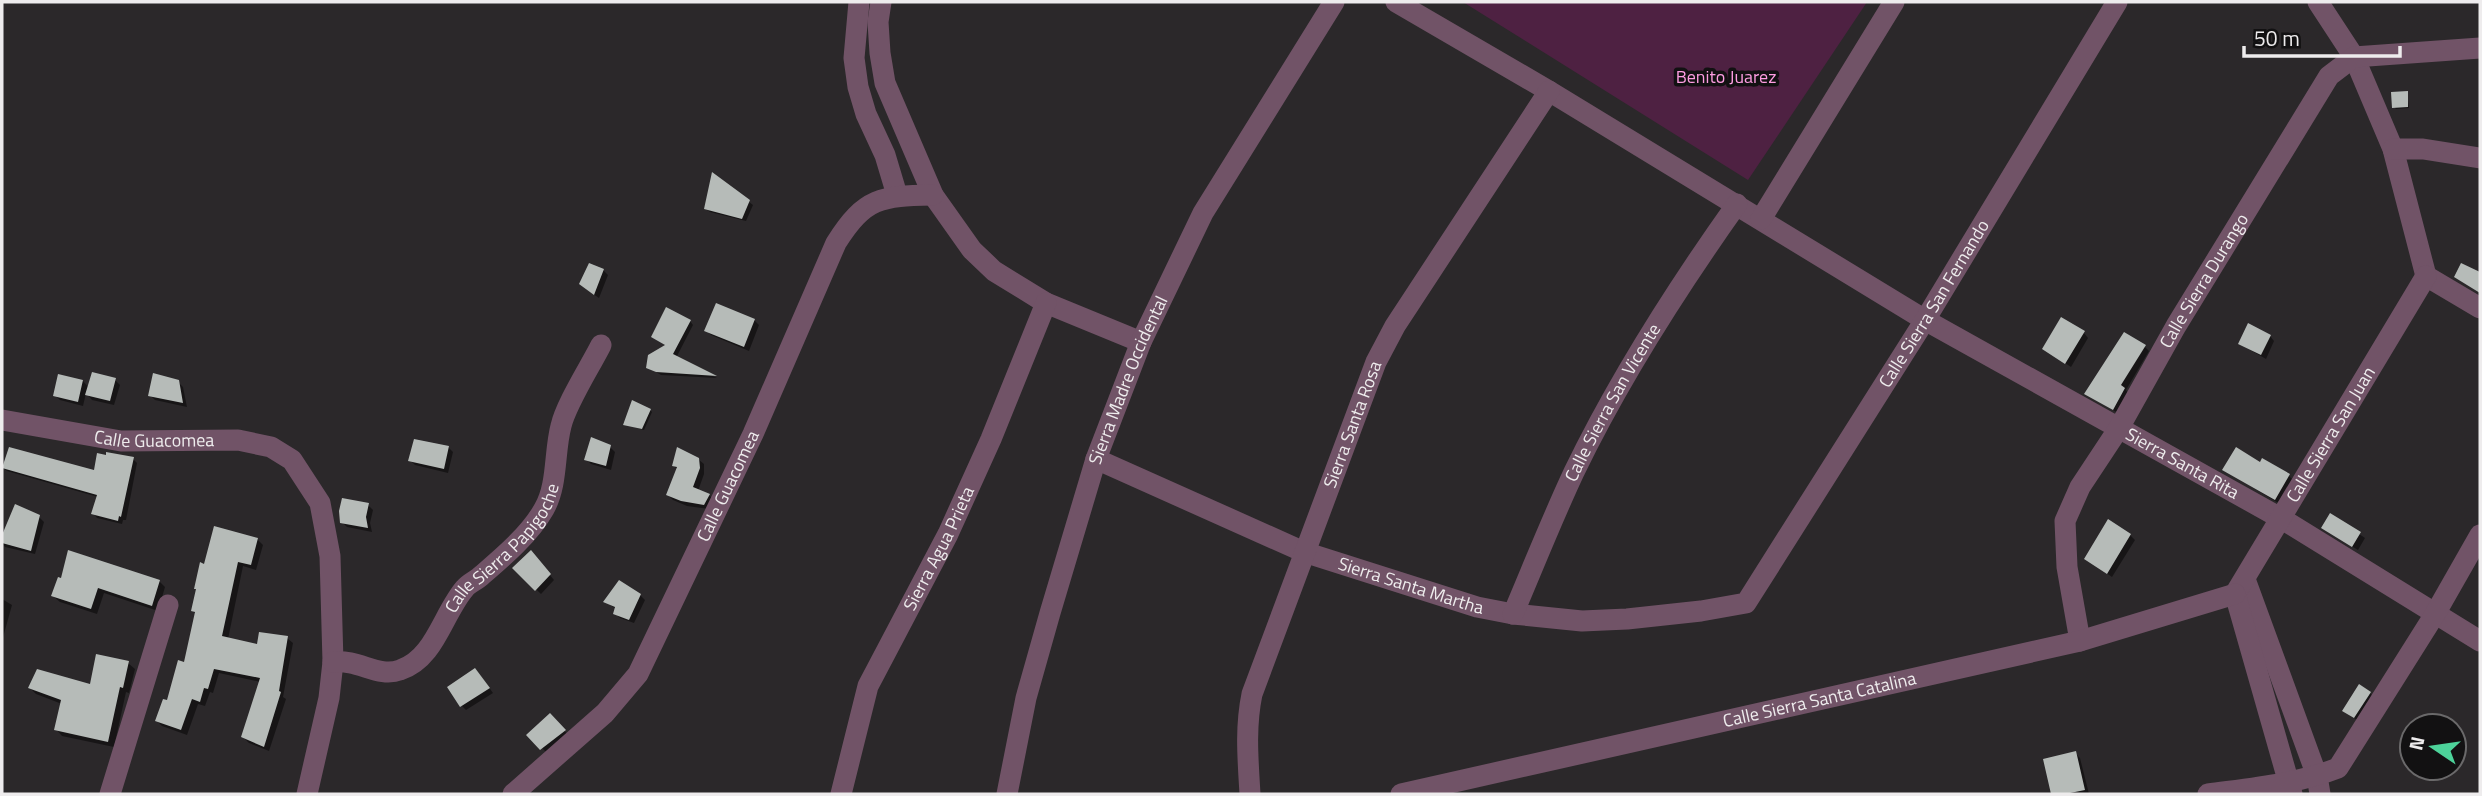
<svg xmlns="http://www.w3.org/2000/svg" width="2482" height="796" font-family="'Titillium Web',sans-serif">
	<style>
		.green { fill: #4e2142 }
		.shadow { fill: #0007 }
		.building { fill: #b6bbb8 }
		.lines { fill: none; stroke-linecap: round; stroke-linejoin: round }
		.minor { stroke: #715367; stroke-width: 21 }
		.labels { text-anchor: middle; stroke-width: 7; stroke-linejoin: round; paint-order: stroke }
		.park-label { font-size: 18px; fill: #fe9de2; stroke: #121112 }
		.street-label { font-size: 18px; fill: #eeeced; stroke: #121112 }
	</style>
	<rect width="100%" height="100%" fill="#2b282a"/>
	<!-- green -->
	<path class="green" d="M1463,2H1867L1748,180Z"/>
	<!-- shadow -->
	<path class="shadow" d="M2407,93L2409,108L2396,109L2394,107Z
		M749,202L753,205L746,221L710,212L706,209Z
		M603,270L608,275L599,298L586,289Z
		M754,320L759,325L749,351L711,335L706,330Z
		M690,321L693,325L676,358L717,378L661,375L648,367L667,346L653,337Z
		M2084,333L2088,338L2071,367L2044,349Z
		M2270,336L2274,341L2266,359L2240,344Z
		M2144,346L2149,351L2126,390L2129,394L2118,413L2086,394Z
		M115,380L120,385L114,405L92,400L86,393L83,406L60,400L55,395L83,381L89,388Z
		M178,382L183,387L187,407L155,400L150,395Z
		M650,410L652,412L644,430L625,424Z
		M448,447L453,452L448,473L415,465L410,460Z
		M610,447L615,452L611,470L591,464L586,459Z
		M133,459L137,463L126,520H123L122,524L97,518L93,513L98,497L7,471L2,467L3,464H6L95,472Z
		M698,459L704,464V474L698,491L709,495L714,500L709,509L687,506L673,500L668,495L678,470L674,466Z
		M2224,470L2289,476L2294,481L2280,504Z
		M368,505L373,510L370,523L372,532L347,527L342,522Z
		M16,507L39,517L44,522L35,554L5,547L2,543Z
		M2331,515L2365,538L2358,550L2328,532Z
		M2130,535L2135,540L2112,577L2086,559Z
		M257,539L263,545L256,570L243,566L228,639L259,646L287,638L293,643L283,697L286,699L269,751L249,743L243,737L261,682L219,673L213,693L210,692L205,706L198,704L187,735L162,726L157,721L168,702L185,664L196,614L193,611L206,566Z
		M535,557L554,580L541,594L514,568Z
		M59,579L159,581L165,587L158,611L104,593L97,614L60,602L53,596Z
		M640,595L645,600L634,623L620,618L615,613L616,609L605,601Z
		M2,599L12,605L2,641Z
		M128,663L135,669L129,693L126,692L114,747L62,736L56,729L62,704L36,694L30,688L91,686Z
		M480,675L493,693L466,710L461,705Z
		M2370,693L2374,698L2359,721L2349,715Z
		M550,715L569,736L547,753L529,735Z
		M2075,753L2080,758L2089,794H2053L2045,761Z"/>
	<!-- building -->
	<path class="building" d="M2408,91V107L2392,108L2391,92Z
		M712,172L750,200L742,219L704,209Z
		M589,263L604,269L594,295L579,284Z
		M2461,263L2480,272V293L2454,277Z
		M716,303L755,319L744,347L704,331Z
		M666,307L691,320L673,354L717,376L656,372L646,368L648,355L665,345L651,337Z
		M2061,317L2085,331L2065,364L2042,349Z
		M2248,323L2271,335L2261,355L2238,344Z
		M2124,332L2146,345L2121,385L2125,388L2113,410L2084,394Z
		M92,372L116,378L110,401L85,395Z
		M153,373L179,380L183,403L148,396Z
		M58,374L83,380L78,402L53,396Z
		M632,400L651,409L642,429L623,425Z
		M591,437L611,445L606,466L584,460Z
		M414,439L449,446L444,469L408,461Z
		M9,447L94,470L97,453L106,455V452L134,457L121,517L119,516L118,521L91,514L97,495L2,468Z
		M677,447L699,458L700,468L693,487L710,494L704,505L681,501L666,495L677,467L672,466Z
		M2236,447L2260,462L2262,458L2290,474L2275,500L2222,470Z
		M342,498L369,503L366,517L368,528L340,523L339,511Z
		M15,504L40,515L31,551L2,543V535Z
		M2330,513L2361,532L2352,547L2321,528Z
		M2108,519L2131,534L2107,574L2084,559Z
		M214,526L258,538L251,565L238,562L222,636L257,644L259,632L288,636L279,691L281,692L264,747L241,737L260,678L214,669L208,689L204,688L200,702L192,699L181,730L155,721L163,699L167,700L178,660L184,662L195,612L191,611L196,589H194L200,562L204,564Z
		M68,550L160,580L152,606L98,588L91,609L51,596L58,577L61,578Z
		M531,550L551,574L535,591L512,568Z
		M619,580L641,594L629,620L613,614L615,607L603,602Z
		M96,654L129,661L123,688L120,687L108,742L54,730L61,700L28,688L37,669L90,684Z
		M475,668L490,688L460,707L447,687Z
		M2359,684L2371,692L2354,718L2342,711Z
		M550,713L566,730L540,750L526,735Z
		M2076,751L2085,790L2065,794H2051L2043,759Z"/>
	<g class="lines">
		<!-- minor -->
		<g class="minor">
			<path d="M859,2L854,58L858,87L866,114L885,155L897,195"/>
			<path d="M881,2L878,22L880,53L885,83L933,195L972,250L994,271L1046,303L1141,342"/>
			<path id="s1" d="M1396,2L1549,91L1925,320L2282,519L2480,641"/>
			<path d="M2318,2L2354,57L2393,149L2426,276"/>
			<path d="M2393,149H2423L2480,158"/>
			<path d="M1761,219L1894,2"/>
			<path d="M2426,276L2480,308"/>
			<path id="s2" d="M2,420L121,441L238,440L271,447L292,460L320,503L330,556L333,662L329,698L307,794"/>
			<path id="s3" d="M1096,459L1304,552L1477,607L1513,614L1582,621L1627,619L1701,611L1746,603L1925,320L2117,2"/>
			<path d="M2245,579L2317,776L2320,794"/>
			<path id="s4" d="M2235,594L2426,276"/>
			<path d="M2235,594L2292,794"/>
			<path id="s5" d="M1513,614C1533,567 1552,519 1574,472C1618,381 1678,287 1737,204"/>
			<path id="s6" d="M2080,641L2067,567L2065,521L2080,487L2119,428L2176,326L2329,76L2354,57L2480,48"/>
			<path id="s7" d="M333,662C359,659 378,678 400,670C435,659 443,613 465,588C469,583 477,580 482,575C503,557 530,534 544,509C558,485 554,452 561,426C566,404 590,367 601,345"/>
			<path d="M110,794L168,605"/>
			<path id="s8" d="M513,794L605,713L638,674L753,434L836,243C865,197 881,196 933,195"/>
			<path id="s9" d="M841,794L868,686L948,534L991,439L1046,303"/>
			<path id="s10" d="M1007,794L1026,698L1050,613L1096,459L1141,342L1203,213L1334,2"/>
			<path id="s11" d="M1250,794C1248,760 1245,728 1252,694L1376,362L1395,326L1549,91"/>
			<path id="s12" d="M1401,794L2080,641L2235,594"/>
			<path d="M2208,794C2252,788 2297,784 2338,768L2435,614L2480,535"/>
		</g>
	</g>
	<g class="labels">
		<!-- park labels -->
		<g class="park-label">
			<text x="1726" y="83">Benito Juarez</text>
		</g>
		<!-- street labels -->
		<g class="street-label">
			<text dy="6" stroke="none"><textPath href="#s6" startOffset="399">Calle Sierra Durango</textPath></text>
			<text dy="6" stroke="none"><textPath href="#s3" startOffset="1034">Calle Sierra San Fernando</textPath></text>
			<text dy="6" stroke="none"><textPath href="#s10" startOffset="432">Sierra Madre Occidental</textPath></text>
			<text dy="6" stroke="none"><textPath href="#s5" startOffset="234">Calle Sierra San Vicente</textPath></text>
			<text dy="6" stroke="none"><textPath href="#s11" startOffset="388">Sierra Santa Rosa</textPath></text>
			<text dy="6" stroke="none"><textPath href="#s4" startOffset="186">Calle Sierra San Juan</textPath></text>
			<text dy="6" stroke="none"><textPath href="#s2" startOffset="154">Calle Guacomea</textPath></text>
			<text dy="6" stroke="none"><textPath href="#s1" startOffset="912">Sierra Santa Rita</textPath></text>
			<text dy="6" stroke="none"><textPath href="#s8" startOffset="382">Calle Guacomea</textPath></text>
			<text dy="6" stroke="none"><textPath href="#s7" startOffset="231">Calle Sierra Papigoche</textPath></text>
			<text dy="6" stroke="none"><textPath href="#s9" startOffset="266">Sierra Agua Prieta</textPath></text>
			<text dy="6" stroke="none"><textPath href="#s3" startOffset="340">Sierra Santa Martha</textPath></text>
			<text dy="6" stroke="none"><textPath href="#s12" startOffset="429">Calle Sierra Santa Catalina</textPath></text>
		</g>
	</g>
	<!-- border -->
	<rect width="2482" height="796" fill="none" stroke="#eeeced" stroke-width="7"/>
	<!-- north arrow -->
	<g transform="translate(2433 747) rotate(283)"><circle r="33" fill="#121112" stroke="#6a696a" stroke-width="2"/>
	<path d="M0-5L12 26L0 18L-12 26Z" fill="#4dd39a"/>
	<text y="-10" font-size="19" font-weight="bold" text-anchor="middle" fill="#eeeced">N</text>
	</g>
	<!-- scale -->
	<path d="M2244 46v10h156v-10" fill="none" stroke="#eeeced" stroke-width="3.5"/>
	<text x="2254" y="46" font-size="21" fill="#eeeced" stroke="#121112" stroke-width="5" paint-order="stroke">50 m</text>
</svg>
